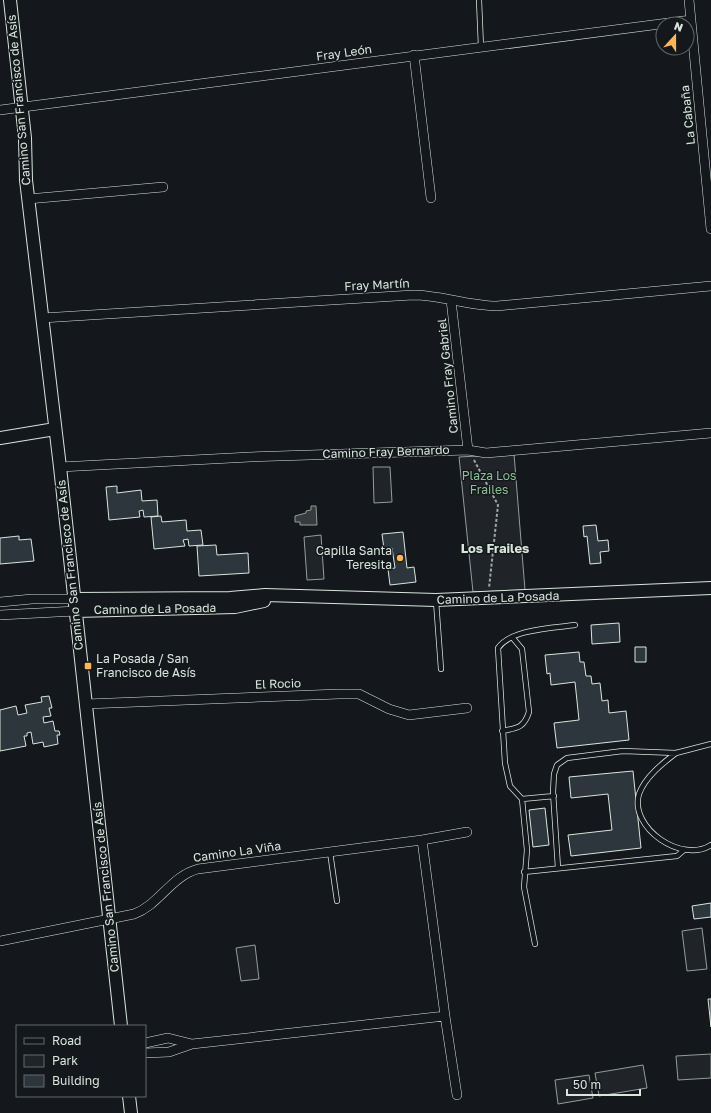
<svg xmlns="http://www.w3.org/2000/svg" width="711" height="1113" font-family="'Golos Text',sans-serif">
	<style>
		.green { fill: #202428; stroke: #939e99 }
		.water { fill: #363b3e; stroke: #939e99 }
		.building { fill: #2c363c; stroke: #d8e6dc }
		.lines { fill: none; stroke-linecap: round; stroke-linejoin: round }
		.lane-casing { stroke: #d8e6dc; stroke-width: 6 }
		.street-casing { stroke: #d8e6dc; stroke-width: 10 }
		.secondary-casing { stroke: #d8e6dc; stroke-width: 14 }
		.path { stroke: #9da8a2; stroke-width: 2; stroke-dasharray: 3 2; stroke-linecap: butt }
		.lane { stroke: #14181c; stroke-width: 4.5 }
		.street { stroke: #14181c; stroke-width: 9 }
		.secondary { stroke: #14181c; stroke-width: 12 }
		.poi-dot { fill: #ffb74d; stroke: #14181c; stroke-width: 1.5 }
		.labels { text-anchor: middle; stroke-width: 3; stroke-linejoin: round; paint-order: stroke }
		.street-label { font-size: 12px; fill: #d8e6dc; stroke: #14181c }
		.park-label { font-size: 12px; fill: #8ac095; stroke: #14181c }
		.poi-label { font-size: 12px; fill: #d8e6dc; stroke: #14181c; text-anchor: end }
		.neighbourhood-label { font-size: 13px; font-weight: bold; fill: #d8e6dc; stroke: #14181c }
	</style>
	<rect width="100%" height="100%" fill="#14181c"/>
	<!-- green -->
	<path class="green" d="M514,454L525,590L473,592L459,457Z
		M373,467H390L392,502L374,503Z
		M321,535L324,579L307,580L304,537Z
		M702,928L707,969L687,971L682,931Z
		M255,945L259,979L241,981L236,948Z
		M711,1054V1078L678,1080L676,1056Z
		M643,1065L647,1088L599,1096L595,1073Z
		M589,1075L593,1098L558,1104L555,1080Z"/>
	<!-- water -->
	<path class="water" d="M311,506H316L317,525H300V522H295V516L306,513V511L311,510Z"/>
	<!-- building -->
	<path class="building" d="M117,486V493L141,490L142,501L157,500L158,516L144,517L143,510L139,511L140,517L109,520L106,487Z
		M161,516L162,522L186,520L187,531L201,530L203,545L189,546L188,539L183,540L185,546L154,549L151,517Z
		M596,525L598,541L608,540L609,551L600,552L601,563L590,564L587,536L584,537L583,526Z
		M403,532L407,568L414,567L416,582L390,585L388,569L395,568L392,548L384,549L382,534Z
		M19,536V540L31,539L34,561L0,564V538Z
		M216,545L217,555L248,553L249,573L199,576L197,546Z
		M619,623L620,642L592,644L591,625Z
		M635,647H646V662H635Z
		M579,652L580,662H584L586,676H591L592,684L600,683L602,701L608,700L609,713L626,711L629,740L557,748L554,723L579,720L575,682L551,685L550,673L547,674L545,655Z
		M49,696L52,708H49L51,716L43,717L44,723L53,721L55,731H59L60,735H57L58,744L44,747L43,742L33,744L31,732L27,733V736H24L26,746L0,751V710L16,706L18,715L27,713L25,705L42,702L41,697Z
		M633,771L641,848L571,856L568,835L612,830L608,794L571,798L569,777Z
		M545,808L549,845L533,847L529,810Z
		M711,903V917L694,919L692,906Z
		M708,999H711V1027Z"/>
	<g class="lines">
		<defs>
			<path id="lane" d="M479,0L481,47
				M436,601L441,669
				M502,731C517,728 524,728 529,712L522,649L512,637
				M676,753C663,763 645,777 639,794C629,828 682,864 711,845
				M522,799L510,786L505,763L498,648C511,629 553,628 575,625
				M330,852L337,901
				M558,868L553,792L554,774L557,765L567,758L623,751L676,753L711,744
				M524,872L677,856L684,850
				M535,944L524,887L527,850L522,799L554,796"/>
			<path id="street" d="M689,0L711,229
				M414,55L431,198
				M0,110L691,20
				M28,199L163,187
				M451,300L468,450
				M42,318L413,295C441,295 468,306 497,306L711,286
				M60,467L250,457L468,450L486,453L711,433
				M0,602L32,599H74
				M0,615L76,611
				M86,704L339,694H359L389,709L409,715L467,708
				M422,840L445,1016L457,1095
				M0,941L134,914C159,905 171,876 198,869L422,840L467,832
				M145,1043L168,1038L192,1044
				M145,1053L169,1052L192,1044L445,1016"/>
			<path id="secondary" d="M10,0L25,138L26,180L60,467L121,1026
				M0,438L55,429
				M74,599L230,598L265,595L436,600L711,588
				M76,611L235,607L264,601
				M129,1096L131,1113"/>
		</defs>
		<!-- lane casing -->
		<use href="#lane" class="lane-casing"/>
		<!-- street casing -->
		<use href="#street" class="street-casing"/>
		<!-- secondary casing -->
		<use href="#secondary" class="secondary-casing"/>
		<!-- path -->
		<path class="path" d="M474,460L498,505L489,588"/>
		<!-- lane -->
		<use href="#lane" class="lane"/>
		<!-- street -->
		<use href="#street" class="street"/>
		<!-- secondary -->
		<use href="#secondary" class="secondary"/>
	</g>
	<!-- markers -->
	<g class="poi-dot">
		<circle cx="400" cy="558" r="4"/>
		<rect x="84" y="662" width="8" height="8" rx="2"/>
	</g>
	<g class="labels">
		<!-- street labels -->
		<g class="street-label">
			<text transform="translate(344 53) rotate(-8)" y="4">Fray León</text>
			<text transform="translate(19 100) rotate(-95)" y="4">Camino San Francisco de Asís</text>
			<text transform="translate(688 115) rotate(-96)" y="4">La Cabaña</text>
			<text transform="translate(377 285) rotate(-3)" y="4">Fray Martín</text>
			<text transform="translate(448 376) rotate(-96)" y="4">Camino Fray Gabriel</text>
			<text transform="translate(386 452) rotate(-2)" y="4">Camino Fray Bernardo</text>
			<text transform="translate(70 565) rotate(-96)" y="4">Camino San Francisco de Asís</text>
			<text transform="translate(498 598) rotate(-2)" y="4">Camino de La Posada</text>
			<text transform="translate(155 609) rotate(-1)" y="4">Camino de La Posada</text>
			<text transform="translate(278 684) rotate(-2)" y="4">El Rocio</text>
			<text transform="translate(237 852) rotate(-8)" y="4">Camino La Viña</text>
			<text transform="translate(106 887) rotate(-96)" y="4">Camino San Francisco de Asís</text>
		</g>
		<!-- park labels -->
		<g class="park-label">
			<text x="489" y="480">Plaza Los<tspan x="489" dy="14">Frailes</tspan></text>
		</g>
		<!-- poi labels -->
		<g class="poi-label">
			<text x="392" y="555">Capilla Santa<tspan x="392" dy="14">Teresita</tspan></text>
			<text x="96" y="663" text-anchor="start">La Posada / San<tspan x="96" dy="14">Francisco de Asís</tspan></text>
		</g>
		<!-- neighbourhood labels -->
		<g class="neighbourhood-label">
			<text x="495" y="553">Los Frailes</text>
		</g>
	</g>
	<!-- legend -->
	<rect x="16" y="1025" width="130" height="72" fill="#14181c" stroke="#626a69"/>
	<rect x="24" y="1038" width="20" height="6" fill="#14181c" stroke="#626a69"/>
	<text x="52" y="1045" font-size="12" fill="#d8e6dc">Road</text>
	<rect x="24" y="1055" width="20" height="12" fill="#202428" stroke="#626a69"/>
	<text x="52" y="1065" font-size="12" fill="#d8e6dc">Park</text>
	<rect x="24" y="1075" width="20" height="12" fill="#2c363c" stroke="#626a69"/>
	<text x="52" y="1085" font-size="12" fill="#d8e6dc">Building</text>
	<!-- north arrow -->
	<g transform="translate(675 36) rotate(21)"><circle r="19" fill="#14181c" stroke="#626a69"/>
	<path d="M0-3L7 15L0 10L-7 15Z" fill="#ffb74d"/>
	<text y="-6" font-size="11" font-weight="bold" text-anchor="middle" fill="#d8e6dc">N</text>
	</g>
	<!-- scale -->
	<path d="M567 1089v6h73v-6" fill="none" stroke="#d8e6dc" stroke-width="2"/>
	<text x="573" y="1089" font-size="12" fill="#d8e6dc" stroke="#14181c" stroke-width="3" paint-order="stroke">50 m</text>
</svg>
